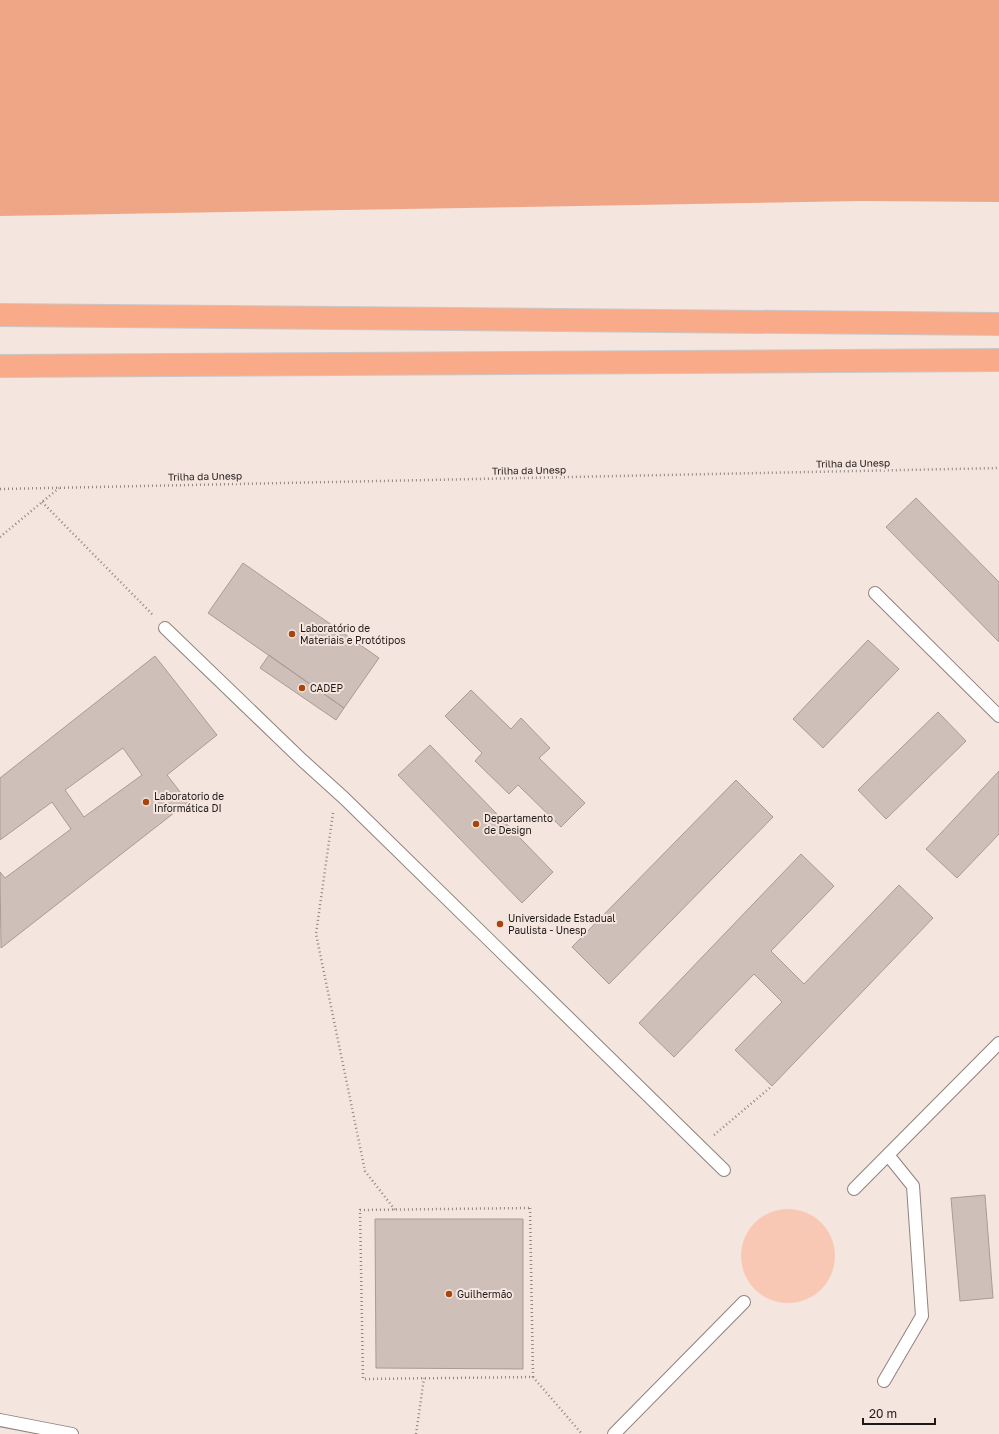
<svg xmlns="http://www.w3.org/2000/svg" width="999" height="1434" font-family="'Golos Text',sans-serif">
	<style>
		.green { fill: #f8c8b4 }
		.forest { fill: #efa687 }
		.building { fill: #cebfb8; stroke: #a99b95; fill-rule: evenodd }
		.lines { fill: none; stroke-linecap: round; stroke-linejoin: round }
		.lane-casing { stroke: #90827c; stroke-width: 14 }
		.highway-casing { stroke: #c9c8c7; stroke-width: 24 }
		.path { stroke: #918682; stroke-width: 2.5; stroke-dasharray: 1 3; stroke-linecap: butt }
		.lane { stroke: #fff; stroke-width: 12 }
		.highway { stroke: #f9aa89; stroke-width: 22 }
		.poi-dot { fill: #a8450f; stroke: #f5e5df; stroke-width: 1.5 }
		.labels { text-anchor: middle; stroke-width: 4; stroke-linejoin: round; paint-order: stroke }
		.street-label { font-size: 10px; fill: #1e1816; stroke: #f5e5df }
		.poi-label { font-size: 10px; fill: #1e1816; stroke: #f5e5df; text-anchor: start }
	</style>
	<rect width="100%" height="100%" fill="#f5e5df"/>
	<!-- green -->
	<path class="green" d="M741 1256a47 47 0 1 1 94 0a47 47 0 1 1-94 0Z"/>
	<!-- forest -->
	<path class="forest" d="M0,0H999V202L862,201L0,216Z"/>
	<!-- building -->
	<path class="building" d="M916,498L999,582V642L886,527Z
		M243,563L379,658L344,708L208,613Z
		M868,640L899,669L823,748L793,719Z
		M269,655L344,708L336,720L260,668Z
		M155,656L217,735L167,775L188,802L1,948L0,872L5,878L71,829L52,802L0,840V778ZM123,748L142,775L84,817L65,790Z
		M471,690L511,729L521,718L550,748L539,758L585,803L561,827L518,785L509,794L475,761L482,753L445,716Z
		M938,712L966,741L886,819L858,790Z
		M430,745L553,872L522,903L398,775Z
		M999,771V834L957,878L926,849Z
		M736,780L773,817L609,984L572,947Z
		M801,854L834,886L771,951L804,984L899,885L933,918L772,1086L735,1050L782,1002L754,974L674,1057L639,1023Z
		M985,1195L993,1298L960,1301L951,1198Z
		M375,1219H523V1369L376,1368Z"/>
	<g class="lines">
		<defs>
			<path id="lane" d="M875,593L999,716
				M165,628L302,760L344,798L724,1170
				M854,1189L999,1043
				M884,1381L922,1316L913,1186L888,1155
				M0,1420L72,1434
				M614,1434L744,1302"/>
			<path id="highway" d="M0,315L999,324
				M0,366L999,360"/>
		</defs>
		<!-- lane casing -->
		<use href="#lane" class="lane-casing"/>
		<!-- highway casing -->
		<use href="#highway" class="highway-casing"/>
		<!-- path -->
		<path class="path" d="M0,489L999,468
			M42,502L153,615
			M0,537L59,488
			M333,813L316,934L365,1171L395,1210
			M714,1135L772,1086
			M530,1208L533,1377L363,1379L360,1210Z
			M533,1377L582,1434
			M416,1434L424,1378"/>
		<!-- lane -->
		<use href="#lane" class="lane"/>
		<!-- highway -->
		<use href="#highway" class="highway"/>
	</g>
	<!-- markers -->
	<g class="poi-dot">
		<circle cx="292" cy="634" r="4"/>
		<circle cx="302" cy="688" r="4"/>
		<circle cx="146" cy="802" r="4"/>
		<circle cx="476" cy="824" r="4"/>
		<circle cx="500" cy="924" r="4"/>
		<circle cx="449" cy="1294" r="4"/>
	</g>
	<g class="labels">
		<!-- street labels -->
		<g class="street-label">
			<text transform="translate(853 463) rotate(-1)" y="4">Trilha da Unesp</text>
			<text transform="translate(529 470) rotate(-1)" y="4">Trilha da Unesp</text>
			<text transform="translate(205 476) rotate(-1)" y="4">Trilha da Unesp</text>
		</g>
		<!-- poi labels -->
		<g class="poi-label">
			<text x="300" y="632">Laboratório de<tspan x="300" dy="12">Materiais e Protótipos</tspan></text>
			<text x="310" y="692">CADEP</text>
			<text x="154" y="800">Laboratorio de<tspan x="154" dy="12">Informática DI</tspan></text>
			<text x="484" y="822">Departamento<tspan x="484" dy="12">de Design</tspan></text>
			<text x="508" y="922">Universidade Estadual<tspan x="508" dy="12">Paulista - Unesp</tspan></text>
			<text x="457" y="1298">Guilhermão</text>
		</g>
	</g>
	<!-- scale -->
	<path d="M863 1418v6h72v-6" fill="none" stroke="#1e1816" stroke-width="2"/>
	<text x="869" y="1418" font-size="12" fill="#1e1816" stroke="#f5e5df" stroke-width="3" paint-order="stroke">20 m</text>
</svg>
